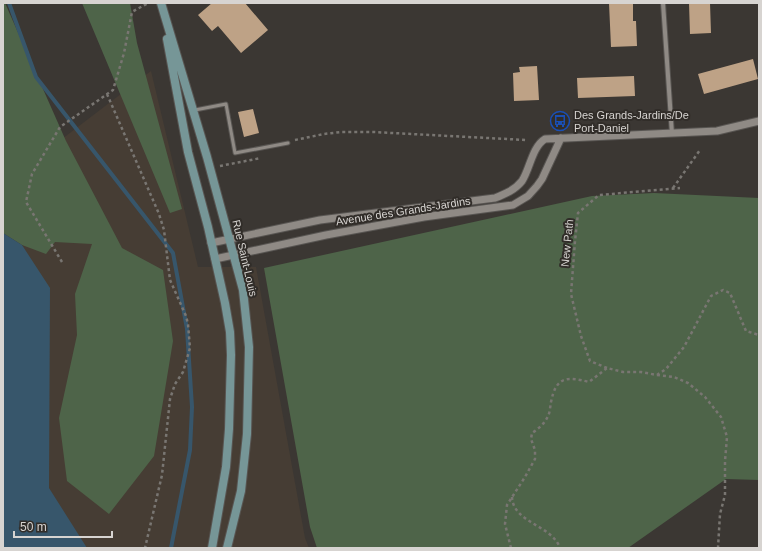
<svg xmlns="http://www.w3.org/2000/svg" width="762" height="551" font-family="Arial,sans-serif">
	<style>
		.built { fill: #463d34 }
		.green { fill: #4e6449 }
		.water { fill: #37566b }
		.lines { fill: none; stroke-linecap: round; stroke-linejoin: round }
		.stream { stroke: #37566b; stroke-width: 4 }
		.building { fill: #bea286 }
		.service-casing { stroke: #585552; stroke-width: 5 }
		.minor-casing { stroke: #585552; stroke-width: 6 }
		.tertiary-casing { stroke: #585552; stroke-width: 9 }
		.secondary-casing { stroke: #585552; stroke-width: 10 }
		.path { stroke: #797672; stroke-width: 2.5; stroke-dasharray: 3 3; stroke-linecap: butt }
		.service { stroke: #8f8a85; stroke-width: 3 }
		.minor { stroke: #8f8a85; stroke-width: 4 }
		.tertiary { stroke: #8f8a85; stroke-width: 7 }
		.secondary { stroke: #769697; stroke-width: 8 }
		.labels { text-anchor: middle; stroke-width: 4; stroke-linejoin: round; paint-order: stroke }
		.poi-label { font-size: 11px; fill: #d7d4d1; stroke: #312d29; text-anchor: start }
		.street-label { font-size: 11px; fill: #d7d4d1; stroke: #312d29 }
	</style>
	<rect width="100%" height="100%" fill="#3b3733"/>
	<!-- built -->
	<path class="built" d="M151,71L198,267H256L305,538L309,548H3V301L62,139Z"/>
	<!-- green -->
	<path class="green" d="M3,3H5L66,141L122,248L163,270L173,341L154,456L109,514L67,481L59,418L77,335L75,294L92,244L55,242L46,254L22,245L3,233Z
		M82,3H130L137,43L182,209L170,213Z
		M654,193L759,198V480L726,479L628,548H317L310,527L264,268L592,196Z"/>
	<!-- water -->
	<path class="water" d="M3,233L22,245L50,288L49,488L87,548H3Z"/>
	<g class="lines">
		<!-- stream -->
		<path class="stream" d="M9,3L36,77L173,253L187,329L192,407L190,450L171,548"/>
	</g>
	<!-- building -->
	<path class="building" d="M212,3H245L268,30L241,53L218,26L212,31L198,15Z
		M609,3H633V21H636L637,46L611,47Z
		M689,3H710L711,33L690,34Z
		M753,59L758,79L704,94L698,74Z
		M537,66L539,100L514,101L513,73L520,72L519,67Z
		M634,76L635,96L578,98L577,78Z
		M253,109L259,133L244,137L238,112Z"/>
	<g class="lines">
		<defs>
			<path id="service" d="M195,110L226,104L235,153L288,143"/>
			<path id="minor" d="M663,3L672,134"/>
			<path id="tertiary" d="M211,243L320,220L495,198C505,194 515,190 522,181C530,169 532,147 545,139L717,131L759,121
				M215,259L326,235L424,217L513,205L528,196L537,186L542,179L561,138"/>
			<path id="secondary" d="M161,3L207,157L243,290L249,347L247,434L241,491L227,548
				M167,39L188,152L208,227L225,303L230,332L231,355L229,429L226,467L212,548"/>
		</defs>
		<!-- service casing -->
		<use href="#service" class="service-casing"/>
		<!-- minor casing -->
		<use href="#minor" class="minor-casing"/>
		<!-- tertiary casing -->
		<use href="#tertiary" class="tertiary-casing"/>
		<!-- secondary casing -->
		<use href="#secondary" class="secondary-casing"/>
		<!-- path -->
		<path class="path" d="M107,94L159,214L164,230L170,280L186,316L188,324L190,348L183,372L175,384L170,399L162,475L145,548
			M295,140L324,134L341,132H373L526,140
			M220,166L261,158
			M673,188L700,150
			M62,262L26,202L32,174L60,127L113,90L124,53L132,12L148,3
			M607,368L590,361L581,336L571,294L575,241L578,213L599,195L680,188
			M657,375L674,377L688,383L705,397L721,417L727,437L725,461V495L720,514L718,548
			M512,497C513,523 552,525 560,548
			M511,548L505,524L507,505L525,477L535,459V450L531,439L532,433C538,429 544,424 547,418C550,414 550,407 551,402C556,377 566,376 589,382L607,368L623,372H641L657,375L666,369L684,347L711,296L723,290L730,293L746,331L759,335"/>
		<!-- service -->
		<use href="#service" class="service"/>
		<!-- minor -->
		<use href="#minor" class="minor"/>
		<!-- tertiary -->
		<use href="#tertiary" class="tertiary"/>
		<!-- secondary -->
		<use href="#secondary" class="secondary"/>
	</g>
	<!-- icons -->
	<defs>
		<symbol id="bus-ring" viewBox="-11 -11 22 22"><circle r="9.5" fill="#312d29" stroke="#1a4fb4" stroke-width="1.5"/><path d="M-5-6H5V4H4V6H2V4H-2V6H-4V4H-5ZM-3.5-4V0h7V-4ZM-3.5 1.2v1.5H-2V1.2ZM2 1.2v1.5H3.5V1.2Z" fill="#1a4fb4"/></symbol>
	</defs>
	<g fill-rule="evenodd">
		<use href="#bus-ring" x="549" y="110" width="22" height="22"/>
	</g>
	<g class="labels">
		<!-- poi labels -->
		<g class="poi-label">
			<text x="574" y="119">Des Grands-Jardins/De<tspan x="574" dy="13">Port-Daniel</tspan></text>
		</g>
		<!-- street labels -->
		<g class="street-label">
			<text transform="translate(403 211) rotate(-9)" y="4">Avenue des Grands-Jardins</text>
			<text transform="translate(567 243) rotate(-84)" y="4">New Path</text>
			<text transform="translate(245 258) rotate(77)" y="4">Rue Saint-Louis</text>
		</g>
	</g>
	<!-- border -->
	<rect width="762" height="551" fill="none" stroke="#d7d4d1" stroke-width="8"/>
	<!-- scale -->
	<path d="M14 531v6h98v-6" fill="none" stroke="#d7d4d1" stroke-width="2"/>
	<text x="20" y="531" font-size="12" fill="#d7d4d1" stroke="#312d29" stroke-width="3" paint-order="stroke">50 m</text>
</svg>
